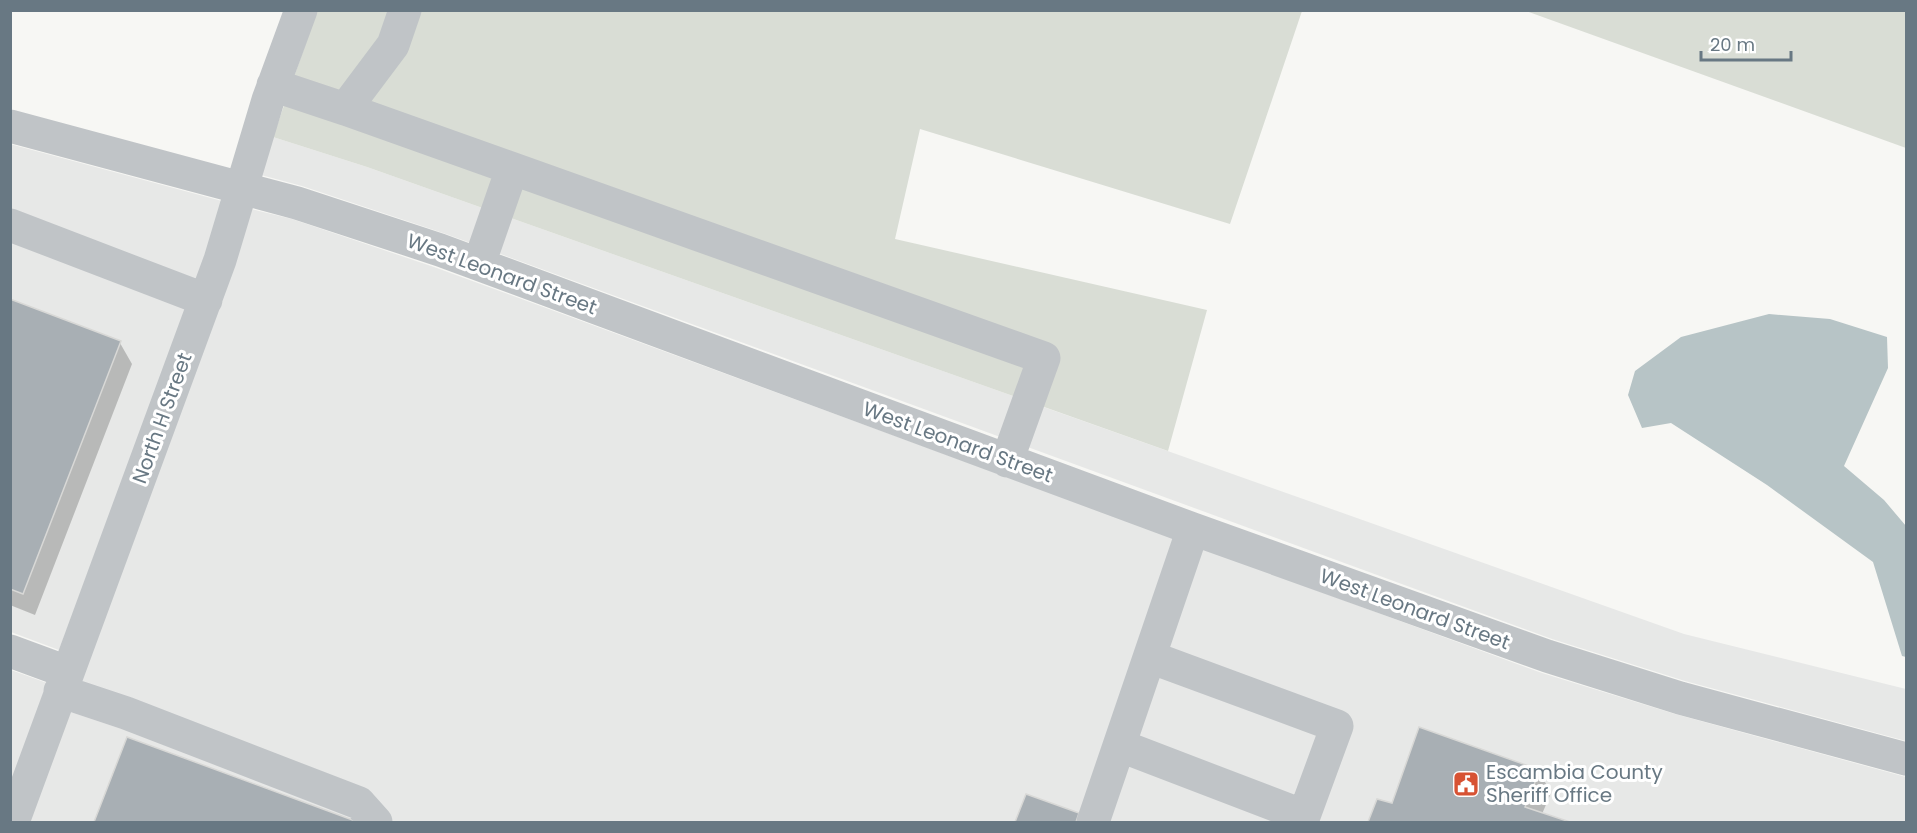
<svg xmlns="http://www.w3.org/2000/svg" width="1917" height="833" font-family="Poppins,sans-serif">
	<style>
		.built { fill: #e7e8e7 }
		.green { fill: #d9ddd5 }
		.water { fill: #b7c4c6 }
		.shadow { fill: #0003 }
		.building { fill: #a8afb4; stroke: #d8d8d6; stroke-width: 1.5 }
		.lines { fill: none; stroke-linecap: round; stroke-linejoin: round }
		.minor { stroke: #c0c4c7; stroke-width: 33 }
		.labels { text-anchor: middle; stroke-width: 6; stroke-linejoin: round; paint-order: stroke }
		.street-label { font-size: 20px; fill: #687883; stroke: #fff }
		.poi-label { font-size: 20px; fill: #687883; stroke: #fff; text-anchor: start }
	</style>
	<rect width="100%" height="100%" fill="#f7f7f4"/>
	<!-- built -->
	<path class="built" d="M273,137L367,167L1684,634L1906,689V741L1685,681L1552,639L446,234L302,186L261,175Z
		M10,144L222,201L206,256L59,650L11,632Z
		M251,209L292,219L434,267L1542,673L1675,714L1906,777V822H29Z
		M11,670L47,683L11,785Z"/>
	<!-- green -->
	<path class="green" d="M317,11H1302L1230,224L920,129L895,239L1207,310L1168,451L367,167L273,137Z
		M1526,11H1906V148Z"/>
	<!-- water -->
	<path class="water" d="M1769,314L1830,319L1887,337L1888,368L1844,466L1884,500L1906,526V657L1902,656L1873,562L1767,485L1671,423L1642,428L1628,395L1635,371L1681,337Z"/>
	<!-- shadow -->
	<path class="shadow" d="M10,301L120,343L132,364L35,615L10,605Z
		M128,739L354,822H96Z
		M1539,771L1551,793L1542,814L1566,822H1369L1378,800L1393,805Z
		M1027,796L1078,815L1083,822H1017Z"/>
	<!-- building -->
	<path class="building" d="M10,299L121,341L23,594L10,589Z
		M1419,727L1540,770L1525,807L1570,822H1368L1377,799L1392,803Z
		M127,737L358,822H94Z
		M1026,794L1079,813L1076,822H1015Z"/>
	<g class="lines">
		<!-- minor -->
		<path class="minor" d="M273,85L345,109L393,45L405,10
			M345,109L1044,358L1007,461
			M10,126L297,203L440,250L1193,529L1547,656L1680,698L1906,759
			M10,225L206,300
			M479,264L512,169
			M10,651L67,672
			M60,691L126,713L359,803L376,822
			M1121,746L1304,816L1337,726L1150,657
			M13,822L220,260L268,100L301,10
			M1093,822L1193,529"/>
	</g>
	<!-- icons -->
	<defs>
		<symbol id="civic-square" viewBox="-11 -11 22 22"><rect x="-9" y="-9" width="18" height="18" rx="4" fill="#d75233" stroke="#fff"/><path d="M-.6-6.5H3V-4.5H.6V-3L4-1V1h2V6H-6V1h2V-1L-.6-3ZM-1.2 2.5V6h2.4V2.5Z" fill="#fff"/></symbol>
	</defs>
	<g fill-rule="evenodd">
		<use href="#civic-square" x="1451" y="769" width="30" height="30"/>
	</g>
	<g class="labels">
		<!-- street labels -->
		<g class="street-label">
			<text transform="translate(502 274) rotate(20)" y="7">West Leonard Street</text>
			<text transform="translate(162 418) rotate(-70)" y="7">North H Street</text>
			<text transform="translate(958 442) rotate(20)" y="7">West Leonard Street</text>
			<text transform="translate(1415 609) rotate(20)" y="7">West Leonard Street</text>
		</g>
		<!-- poi labels -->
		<g class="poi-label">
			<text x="1486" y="779">Escambia County<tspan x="1486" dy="23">Sheriff Office</tspan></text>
		</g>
	</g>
	<!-- border -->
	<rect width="1917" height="833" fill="none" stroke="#687883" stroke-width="24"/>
	<!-- scale -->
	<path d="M1701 51v9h90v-9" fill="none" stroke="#687883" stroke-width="3"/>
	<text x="1710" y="51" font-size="18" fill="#687883" stroke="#ffffff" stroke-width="4.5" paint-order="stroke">20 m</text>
</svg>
